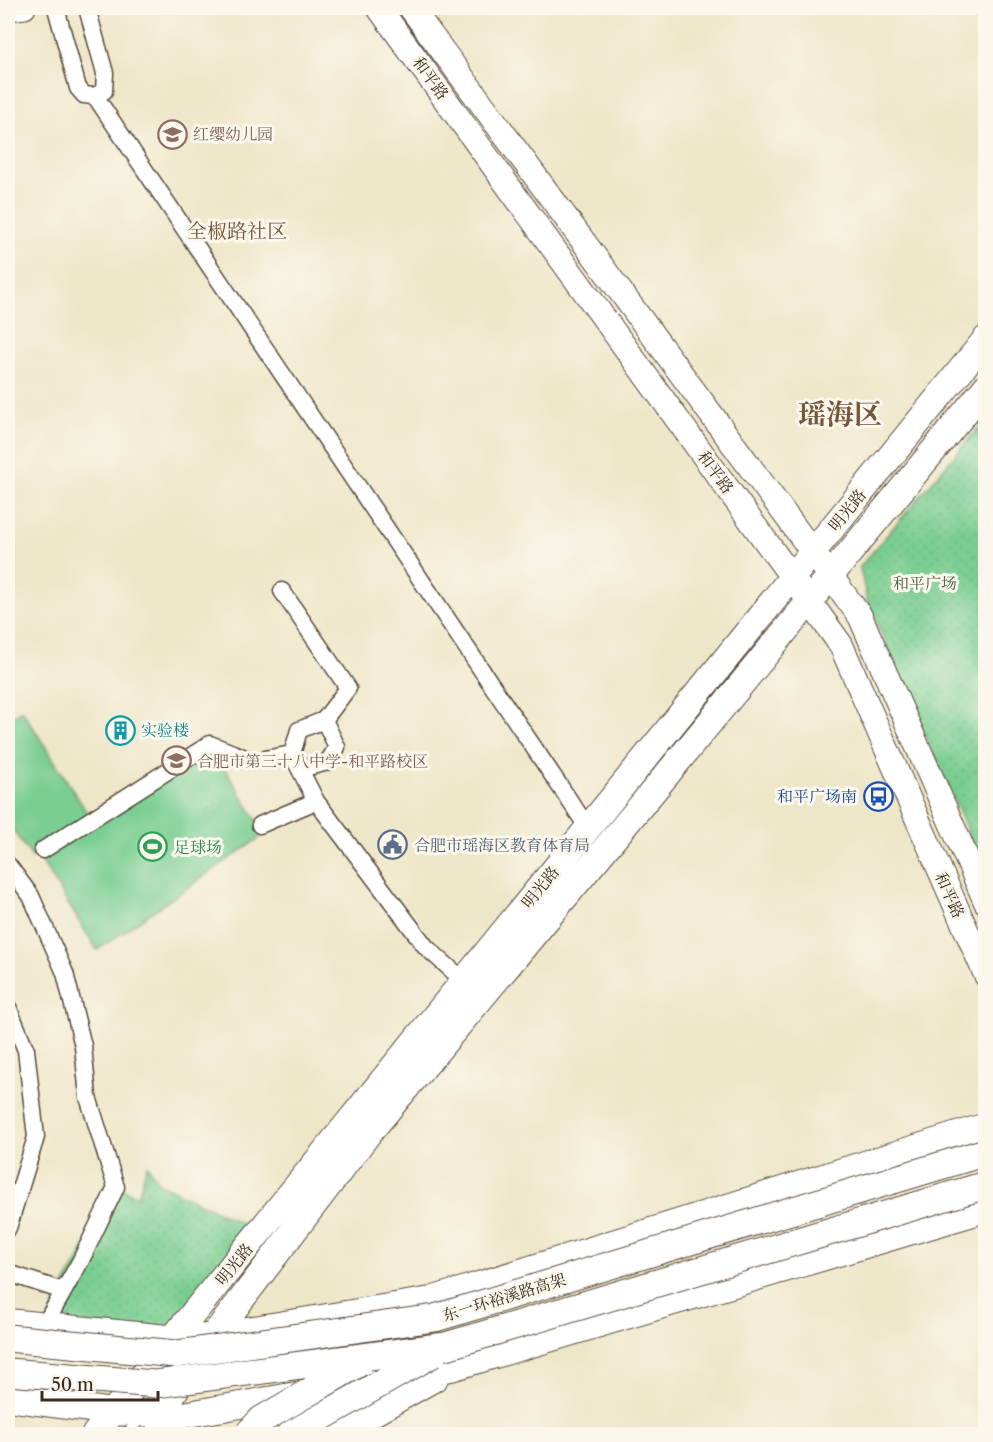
<svg xmlns="http://www.w3.org/2000/svg" width="993" height="1442" font-family="'Libre Caslon Text','Noto Serif SC',serif">
	<style>
		.green { fill: #7ace92; stroke: #5a7c58; stroke-width: 1.5 }
		.park { fill: url(#park-dots); stroke: #5a7c58; stroke-width: 1.5 }
		.lines { fill: none; stroke-linecap: round; stroke-linejoin: round }
		.service-casing { stroke: #564638; stroke-width: 10 }
		.minor-casing { stroke: #564638; stroke-width: 19 }
		.tertiary-casing { stroke: #564638; stroke-width: 23 }
		.secondary-casing { stroke: #564638; stroke-width: 26 }
		.primary-casing { stroke: #564638; stroke-width: 28 }
		.service { stroke: #fff; stroke-width: 8 }
		.minor { stroke: #fff; stroke-width: 16 }
		.tertiary { stroke: #fff; stroke-width: 21 }
		.secondary { stroke: #fff; stroke-width: 24 }
		.primary { stroke: #fff; stroke-width: 26 }
		.trunk-bridge-casing { stroke: #564638; stroke-width: 29; stroke-linecap: butt }
		.trunk-bridge { stroke: #fff; stroke-width: 27 }
		.labels { text-anchor: middle; stroke-width: 6; stroke-linejoin: round; paint-order: stroke }
		.street-label { font-size: 16px; fill: #3b2a1e; stroke: #fbf7ec }
		.education-label { font-size: 16px; fill: #785e54; stroke: #fbf7ec; text-anchor: start }
		.park-label { font-size: 16px; fill: #4e5b41; stroke: #fbf7ec }
		.culture-label { font-size: 16px; fill: #0d838f; stroke: #fbf7ec; text-anchor: start }
		.transit-label { font-size: 16px; fill: #164399; stroke: #fbf7ec; text-anchor: end }
		.service-label { font-size: 16px; fill: #4e5e75; stroke: #fbf7ec; text-anchor: start }
		.leisure-label { font-size: 16px; fill: #27864d; stroke: #fbf7ec; text-anchor: start }
		.quarter-label { font-size: 20px; fill: #765639; stroke: #fbf7ec }
		.town-label { font-size: 28px; font-weight: bold; fill: #765639; stroke: #fbf7ec }
	</style>
	<defs>
		<pattern id="park-dots" width="8" height="8" patternUnits="userSpaceOnUse" patternTransform="scale(1.5)"><rect width="8" height="8" fill="#7ace92"/><path d="M2 2h.1M6 6h.1" fill="none" stroke="#6ab17d" stroke-width="1.8" stroke-linecap="round"/></pattern>
	</defs>
	<rect width="100%" height="100%" fill="#fbf7ec"/>
	<filter id="ink" filterUnits="userSpaceOnUse"><feTurbulence type="fractalNoise" baseFrequency=".0167" numOctaves="2"/><feDisplacementMap in="SourceGraphic" scale="12" xChannelSelector="R" yChannelSelector="G"/><feConvolveMatrix kernelMatrix="1 2 1 2 8 2 1 2 1" color-interpolation-filters="sRGB"/></filter>
	<filter id="wash" filterUnits="userSpaceOnUse"><feTurbulence type="fractalNoise" baseFrequency=".008" numOctaves="4" result="noise"/><feDisplacementMap in="SourceGraphic" scale="24" xChannelSelector="R" yChannelSelector="G"/><feGaussianBlur stdDeviation="1.35" result="paint"/><feColorMatrix in="noise" values="0 0 0 0 0 0 0 0 0 0 0 0 0 0 0 0 0 1.4 0 .05"/><feComposite in="paint" operator="in"/></filter>
	<g filter="url(#wash)">
		<rect width="100%" height="100%" fill="#eee6c8"/>
		<!-- green -->
		<path class="green" d="M22,710L91,819L32,857L8,823V719Z
			M210,744L265,834L97,950L41,860Z"/>
		<!-- park -->
		<path class="park" d="M985,420V871L867,601L860,567Z
			M147,1165L160,1184L260,1232L173,1339L44,1326L116,1187L138,1196Z"/>
	</g>
	<g filter="url(#ink)">
		<g class="lines">
			<defs>
				<path id="service" d="M122,1434L144,1420"/>
				<path id="minor" d="M56,8L78,88L84,95L95,96L104,91L105,73L87,8
					M95,96L588,828
					M282,591L348,688L324,720L337,747L328,762L300,769
					M292,754L299,730L324,720
					M260,825L316,801
					M43,850L210,744L253,761L292,754L316,801L426,947L464,981
					M8,865L31,896L65,973L83,1046L88,1097L116,1187L81,1260L44,1326
					M8,1007L26,1050L36,1137L8,1228
					M8,1273L63,1291"/>
				<path id="tertiary" d="M8,10L25,8"/>
				<path id="secondary" d="M379,8L841,645L986,975
					M411,8L860,616L986,902"/>
				<path id="primary" d="M8,1322L187,1340L431,1300L986,1126
					M8,1398L113,1412L183,1415L451,1368L986,1209
					M95,1434L986,339
					M160,1434V1414L192,1364L368,1134L664,778L986,387
					M336,1434L435,1378"/>
			</defs>
			<!-- service casing -->
			<use href="#service" class="service-casing"/>
			<!-- minor casing -->
			<use href="#minor" class="minor-casing"/>
			<!-- tertiary casing -->
			<use href="#tertiary" class="tertiary-casing"/>
			<!-- secondary casing -->
			<use href="#secondary" class="secondary-casing"/>
			<!-- primary casing -->
			<use href="#primary" class="primary-casing"/>
			<!-- service -->
			<use href="#service" class="service"/>
			<!-- minor -->
			<use href="#minor" class="minor"/>
			<!-- tertiary -->
			<use href="#tertiary" class="tertiary"/>
			<!-- secondary -->
			<use href="#secondary" class="secondary"/>
			<!-- primary -->
			<use href="#primary" class="primary"/>
			<defs>
				<path id="trunk-bridge" d="M8,1338L176,1354L435,1318L986,1152
					M8,1372L156,1384L446,1346L986,1185
					M248,1434L261,1420L359,1363
					M292,1434L434,1353"/>
			</defs>
			<!-- trunk-bridge casing -->
			<use href="#trunk-bridge" class="trunk-bridge-casing"/>
			<!-- trunk-bridge -->
			<use href="#trunk-bridge" class="trunk-bridge"/>
		</g>
	</g>
	<!-- icons -->
	<defs>
		<symbol id="school-ring" viewBox="-11 -11 22 22"><circle r="9.5" fill="#fbf7ec" stroke="#8d6e63" stroke-width="1.5"/><path d="M0-5L7-2L0 1L-7-2ZM-4 1L0 2.5L4 1V4Q0 6-4 4Z" fill="#8d6e63"/></symbol>
		<symbol id="building-ring" viewBox="-11 -11 22 22"><circle r="9.5" fill="#fbf7ec" stroke="#0f9aa8" stroke-width="1.5"/><path d="M-4-6H4V6H1V3H-1V6H-4ZM-2.5-4.3h1.7v1.8h-1.7ZM.8-4.3h1.7v1.8H.8ZM-2.5-1h1.7V.8h-1.7ZM.8-1h1.7V.8H.8Z" fill="#0f9aa8"/></symbol>
		<symbol id="bus-ring" viewBox="-11 -11 22 22"><circle r="9.5" fill="#fbf7ec" stroke="#1a4fb4" stroke-width="1.5"/><path d="M-5-6H5V4H4V6H2V4H-2V6H-4V4H-5ZM-3.5-4V0h7V-4ZM-3.5 1.2v1.5H-2V1.2ZM2 1.2v1.5H3.5V1.2Z" fill="#1a4fb4"/></symbol>
		<symbol id="civic-ring" viewBox="-11 -11 22 22"><circle r="9.5" fill="#fbf7ec" stroke="#5c6f8a" stroke-width="1.5"/><path d="M-.6-6.5H3V-4.5H.6V-3L4-1V1h2V6H-6V1h2V-1L-.6-3ZM-1.2 2.5V6h2.4V2.5Z" fill="#5c6f8a"/></symbol>
		<symbol id="stadium-ring" viewBox="-11 -11 22 22"><circle r="9.5" fill="#fbf7ec" stroke="#2e9e5b" stroke-width="1.5"/><path d="M0-5a6.5 5 0 1 0 0 10a6.5 5 0 1 0 0-10ZM-3.5-1.8h7v3.6h-7Z" fill="#2e9e5b"/></symbol>
	</defs>
	<g fill-rule="evenodd">
		<use href="#school-ring" x="156" y="118" width="33" height="33"/>
		<use href="#building-ring" x="104" y="714" width="33" height="33"/>
		<use href="#school-ring" x="160" y="744" width="33" height="33"/>
		<use href="#bus-ring" x="862" y="780" width="33" height="33"/>
		<use href="#civic-ring" x="376" y="828" width="33" height="33"/>
		<use href="#stadium-ring" x="136" y="830" width="33" height="33"/>
	</g>
	<g class="labels">
		<!-- street labels -->
		<g class="street-label">
			<text transform="translate(431 78) rotate(54)" y="6">和平路</text>
			<text transform="translate(716 472) rotate(54)" y="6">和平路</text>
			<text transform="translate(847 510) rotate(-51)" y="6">明光路</text>
			<text transform="translate(540 887) rotate(-51)" y="6">明光路</text>
			<text transform="translate(950 895) rotate(66)" y="6">和平路</text>
			<text transform="translate(234 1264) rotate(-51)" y="6">明光路</text>
			<text transform="translate(504 1297) rotate(-17)" y="6">东一环裕溪路高架</text>
		</g>
		<!-- education labels -->
		<g class="education-label">
			<text x="193" y="140">红缨幼儿园</text>
			<text x="197" y="767">合肥市第三十八中学-和平路校区</text>
		</g>
		<!-- park labels -->
		<g class="park-label">
			<text x="925" y="589">和平广场</text>
		</g>
		<!-- culture labels -->
		<g class="culture-label">
			<text x="141" y="736">实验楼</text>
		</g>
		<!-- transit labels -->
		<g class="transit-label">
			<text x="857" y="802">和平广场南</text>
		</g>
		<!-- service labels -->
		<g class="service-label">
			<text x="414" y="851">合肥市瑶海区教育体育局</text>
		</g>
		<!-- leisure labels -->
		<g class="leisure-label">
			<text x="174" y="853">足球场</text>
		</g>
		<!-- quarter labels -->
		<g class="quarter-label">
			<text x="237" y="238">全椒路社区</text>
		</g>
		<!-- town labels -->
		<g class="town-label">
			<text x="840" y="424">瑶海区</text>
		</g>
	</g>
	<!-- margin -->
	<rect width="993" height="1442" fill="none" stroke="#fbf7ec" stroke-width="30"/>
	<!-- scale -->
	<path d="M42 1391v9h116v-9" fill="none" stroke="#3b2a1e" stroke-width="3"/>
	<text x="51" y="1391" font-size="18" fill="#3b2a1e" stroke="#fbf7ec" stroke-width="4.5" paint-order="stroke">50 m</text>
</svg>
